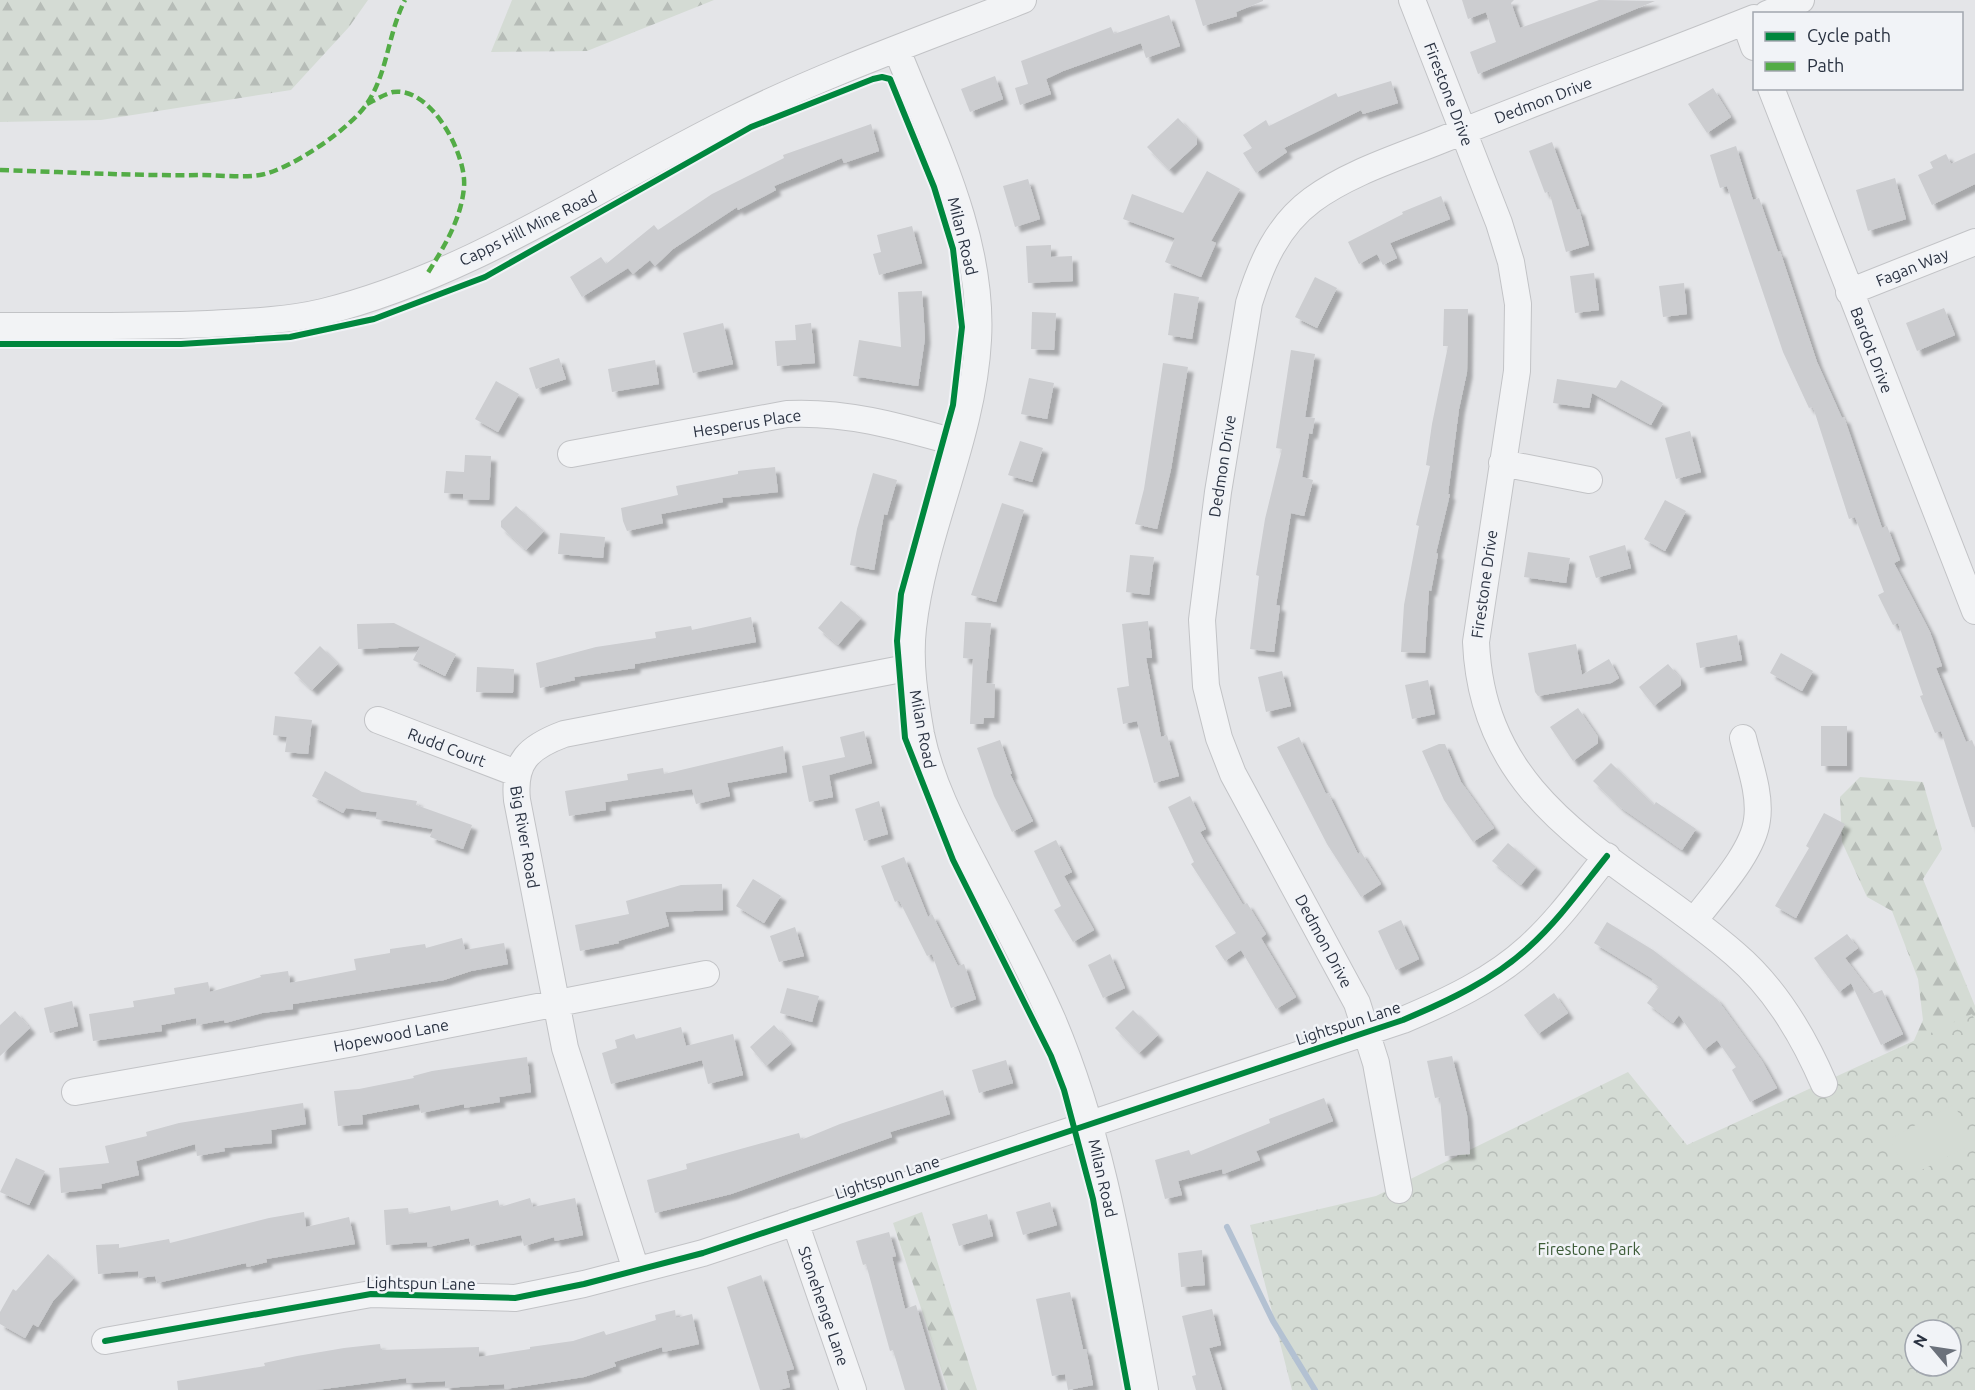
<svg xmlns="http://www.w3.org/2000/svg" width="1975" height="1390" font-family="Ubuntu,sans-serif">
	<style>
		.forest { fill: url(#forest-firs) }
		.park { fill: url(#park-crowns); fill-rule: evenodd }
		.pitch { fill: #d4dbd4 }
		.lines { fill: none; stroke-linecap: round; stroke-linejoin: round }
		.stream { stroke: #b3c1d2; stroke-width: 6 }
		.building { fill: #cccdd0; filter: url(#shadow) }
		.minor-casing { stroke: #c2c3c6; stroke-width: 28 }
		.minor { stroke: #f2f3f5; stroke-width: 26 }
		.quiet { stroke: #53ac46; stroke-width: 4.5; stroke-dasharray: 9 4.5; stroke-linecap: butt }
		.cycleway-casing { stroke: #f1f3f7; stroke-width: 10 }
		.cycleway { stroke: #00873e; stroke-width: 6 }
		.labels { text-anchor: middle; stroke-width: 5; stroke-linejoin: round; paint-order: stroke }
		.street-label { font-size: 16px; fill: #2a3241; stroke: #f1f3f7 }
		.park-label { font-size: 16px; fill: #3d5c38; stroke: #f1f3f7 }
	</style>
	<defs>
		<pattern id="forest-firs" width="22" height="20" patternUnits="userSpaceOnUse" patternTransform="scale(1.5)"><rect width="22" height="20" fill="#d4dbd4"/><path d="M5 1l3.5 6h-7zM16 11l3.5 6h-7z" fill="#b6bcb7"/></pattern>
		<pattern id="park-crowns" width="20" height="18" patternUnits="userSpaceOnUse" patternTransform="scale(1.5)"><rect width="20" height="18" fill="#d4dbd4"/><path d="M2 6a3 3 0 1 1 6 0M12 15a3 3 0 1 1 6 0" fill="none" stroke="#b6bcb7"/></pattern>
		<filter id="shadow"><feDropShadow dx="5.5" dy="5.5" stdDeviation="1.5" flood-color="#0004"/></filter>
	</defs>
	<rect width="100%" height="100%" fill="#e4e5e8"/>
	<!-- forest -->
	<path class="forest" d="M0,0H368L349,27L291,90L101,120L0,122Z
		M512,0H714L587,51L491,52Z
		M1860,777L1923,782L1942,849L1923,879L1975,1006V1085L1907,1056L1923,1020L1918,979L1892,911L1867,897L1842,842L1840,797Z
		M922,1212L977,1390H948L893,1223Z"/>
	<!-- park -->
	<path class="park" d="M1972,1014L1975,1021V1390H1292L1250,1225L1376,1196L1628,1072L1687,1145ZM1915,1330H1951V1366H1915Z"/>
	<!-- pitch -->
	<path class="pitch" d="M1954,1104L1974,1143L1908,1177L1890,1139Z"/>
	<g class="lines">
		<!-- stream -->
		<path class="stream" d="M1227,1227L1273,1321L1315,1390"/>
	</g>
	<!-- building -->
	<path class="building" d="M1195,0H1263V1L1236,12L1237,16L1203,26Z
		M1462,0H1514L1511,3L1520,28L1599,0L1655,1L1478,74L1470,52L1496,42L1486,12L1468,19Z
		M1169,15L1180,46L1146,58L1141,43L1063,71L1046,79L1051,94L1020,105L1015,88L1028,84L1021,61L1111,27L1114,34Z
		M995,76L1003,99L970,112L961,89Z
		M1391,81L1398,103L1363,114L1361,110L1284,148L1287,152L1256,173L1243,153L1252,148L1243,135L1266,120L1269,126L1336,93L1338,97Z
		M1713,88L1731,117L1707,133L1688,104Z
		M1178,118L1197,138V144L1169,170L1147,147Z
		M871,124L879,151L844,163L842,158L774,186L776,190L738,210L737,207L673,249L655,266L650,260L633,274L628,268L582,297L570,277L601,257L606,264L654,225L658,230L712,194L784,158L783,155Z
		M1552,142L1577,210L1579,209L1589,245L1566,252L1549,191L1545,193L1529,151Z
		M1736,146L1753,200L1759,198L1778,252L1780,251L1817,362L1842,418L1844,417L1882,528L1887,526L1900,560L1894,563L1930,632L1942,666L1936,668L1966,742L1972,740L1975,748V827H1972L1941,731L1935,733L1920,696L1923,695L1898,623L1893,625L1878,595L1884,592L1855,517L1849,519L1813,407L1809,408L1783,352L1727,186L1720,188L1710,155Z
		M1975,153V184L1932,205L1918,175L1933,168L1930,162L1946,154L1951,164Z
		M1207,171L1240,189L1211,241L1216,243L1201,277L1165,262L1175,238L1123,219L1132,194L1183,213Z
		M1895,178L1906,219L1868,231L1856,190Z
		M1028,179L1040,219L1015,227L1003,186Z
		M1441,196L1450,219L1390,243L1397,258L1383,265L1377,254L1359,264L1348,242L1403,214L1402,212Z
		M912,226L922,263L879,275L873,254L881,252L877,235Z
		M1051,245V257L1072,256L1073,281L1028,283L1026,246Z
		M1594,273L1599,310L1575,313L1570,276Z
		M1315,277L1337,288L1317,328L1295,317Z
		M1684,283L1687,314L1663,317L1659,286Z
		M922,291L925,338L918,386L853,376L859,340L901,347L898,292Z
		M1174,293L1199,297L1192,339L1168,335Z
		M1944,308L1955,335L1917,351L1906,323Z
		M1444,309H1468L1467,372L1459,409L1448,494H1450L1436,553L1438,554L1431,591L1429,590L1425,653L1401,652L1404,605L1419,526L1416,525L1430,466L1426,465L1432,424L1448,346H1443Z
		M1032,312L1056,313L1054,350L1031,349Z
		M723,323L733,364L693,373L683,333Z
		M811,323L815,363L777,366L775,341L796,340L795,325Z
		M1291,350L1315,354L1305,417L1315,418L1312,434L1309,433L1302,477L1313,480L1304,516L1291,513L1276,605L1280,606L1274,652L1250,649L1259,576L1256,575L1265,519L1282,449L1276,448Z
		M559,358L566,379L536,389L529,368Z
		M655,360L659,384L612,392L608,369Z
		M1163,363L1188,367L1171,469L1157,529L1135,524L1144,489Z
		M1029,378L1054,383L1047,419L1021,414Z
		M1557,379L1616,388L1621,380L1663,403L1651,425L1592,393L1589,408L1553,403Z
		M496,381L519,394L498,432L475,419Z
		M1690,431L1701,472L1676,479L1665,438Z
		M1020,441L1043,448L1032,482L1008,475Z
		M465,455L491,456L489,500L463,499V494L444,493L446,471L464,472Z
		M775,467L778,492L722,498L723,502L661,514L663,523L627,531L623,521L621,508L678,495L676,486L738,474V471Z
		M873,473L897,480L887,515L884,514L874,570L850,565L857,529Z
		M1665,500L1686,511L1665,551L1644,539Z
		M1002,503L1024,510L996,602L971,595Z
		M516,506L544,531L526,550L501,527V521Z
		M560,533L605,537L603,558L558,554Z
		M1625,545L1631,568L1596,578L1589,556Z
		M1528,552L1570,558L1566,583L1524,577Z
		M1130,555L1154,557L1149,595L1126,592Z
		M841,601L861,618L838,645L818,628Z
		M751,617L756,642L635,664V668L574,677L575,680L540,688L536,663L596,647L656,638L655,632L691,626L692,630Z
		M1148,621L1152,658H1146L1161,737L1167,735L1179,776L1154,783L1137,721L1123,724L1117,688L1129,686L1122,624Z
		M965,622L991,623L986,683L995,684L994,718H984L983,724H970L973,659L963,658Z
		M394,623L456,654L445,676L413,660L420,646L358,649L357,624Z
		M1737,635L1742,660L1700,668L1696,643Z
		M1576,644L1582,675L1609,659L1619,678L1611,683L1538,696L1535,692L1528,653Z
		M320,646L338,664L312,690L294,673Z
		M1781,653L1813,671L1802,691L1770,673Z
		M1668,664L1681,679V685L1654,706L1639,687Z
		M477,667L514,669L513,693L476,692Z
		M1282,671L1291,706L1266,712L1258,677Z
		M1428,680L1435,714L1412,719L1405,685Z
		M1578,708L1598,737V743L1573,761L1550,727Z
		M275,716L312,720L308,754L285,752L287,737L273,735Z
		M1821,726H1847V766H1821Z
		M864,731L872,763L829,775L833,797L809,802L802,766L845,757L840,737Z
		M1299,737L1326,794L1328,793L1358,854L1361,852L1381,884L1361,897L1327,844L1277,747Z
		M1000,740L1012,774H1010L1033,821L1012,832L994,796L977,748Z
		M1439,744H1445L1461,782L1494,828L1473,842L1444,800L1422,751Z
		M783,746L787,772L727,783L730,796L696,804L692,789L605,802L606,810L569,816L565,791L628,780L627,774L663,768L664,774Z
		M1611,763L1654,805L1656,802L1696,829L1682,850L1620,807L1593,781Z
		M325,771L362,792L417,801L416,805L472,825L463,849L430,837L433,829L376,819L377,812L346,808L343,813L312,796Z
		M1190,796L1206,829L1200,832L1243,905L1247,903L1266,934L1261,938L1296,997L1276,1009L1241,950L1225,961L1215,946L1236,933L1191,864L1194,862L1168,807Z
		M879,801L888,834L864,841L855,809Z
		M1824,813L1845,824L1796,918L1775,906L1809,848L1806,846Z
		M1056,840L1072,872L1064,876L1094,930L1073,942L1054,910L1061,906L1034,851Z
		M1508,843L1536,867L1521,885L1492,861Z
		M904,857L928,917L932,914L958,966L964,964L976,999L951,1008L932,954L927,956L899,900L895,902L881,866Z
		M753,879L781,896L764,923L736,906Z
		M722,884L723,910L665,912L669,926L618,941L619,943L580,951L575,925L629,914L626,901L681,885Z
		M1401,920L1419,959L1396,970L1378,931Z
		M1607,922L1653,950L1717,999L1762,1061L1777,1088L1750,1102L1732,1070L1736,1067L1717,1040L1704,1050L1679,1015L1673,1023L1647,1003L1659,987L1652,982L1653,979L1594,943Z
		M795,927L804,956L779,962L770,936Z
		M1847,934L1858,948L1845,958L1872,994L1882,990L1903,1034L1881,1045L1851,983L1839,992L1814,958Z
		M462,938L465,950L504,943L508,964L471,971L444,980L293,1004V1009L262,1013L225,1023L224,1020L197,1025L196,1018L161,1025L162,1031L93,1041L89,1014L134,1007L133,1001L175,994L174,988L208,982L210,992L261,977L260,975L288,971L290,983L356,970L354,959L390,953V949L425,944L426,948Z
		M1110,954L1125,988L1103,998L1088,965Z
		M787,988L819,996L812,1022L780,1013Z
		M1554,993L1568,1013L1538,1034L1524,1015Z
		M72,1001L78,1026L50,1033L44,1008Z
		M1133,1010L1158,1035L1139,1053L1115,1028Z
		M15,1011L30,1028L0,1056V1025Z
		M774,1025L791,1044L766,1066L750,1047Z
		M681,1027L686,1046L733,1034L743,1075L708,1084L702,1060L611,1084L602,1053L617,1048L615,1040L634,1034L636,1039Z
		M1452,1056L1467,1115L1470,1154L1445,1156L1440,1097L1435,1098L1427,1061Z
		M527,1057L531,1092L499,1097L500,1102L464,1108V1104L421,1113L419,1104L362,1115L363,1124L338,1126L334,1091L359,1089L414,1078L413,1076L432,1071Z
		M1006,1060L1013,1083L979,1093L972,1070Z
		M943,1090L950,1114L890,1132L892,1137L731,1194L655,1213L647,1180L687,1169L686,1164L799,1133L801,1140L840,1124Z
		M1324,1098L1333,1121L1256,1151L1260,1160L1223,1174L1222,1169L1178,1181L1182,1195L1165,1199L1155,1160L1189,1150L1191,1155L1270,1123L1269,1119Z
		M303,1103L306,1124L271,1130L272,1143L224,1148L225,1151L197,1156L195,1144L136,1161L139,1175L101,1184L102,1188L61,1193L59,1168L109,1163L105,1146L147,1136L146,1132L179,1123Z
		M16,1158L45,1171L29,1205L0,1192Z
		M530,1198L533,1207L575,1198L583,1235L555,1241L554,1237L524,1246L521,1235L471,1246L469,1238L428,1247L427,1242L386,1245L384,1210L408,1208L409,1214L450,1206L451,1211L498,1200L500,1207Z
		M1050,1202L1057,1225L1023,1235L1016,1212Z
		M304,1212L306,1227L349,1217L355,1244L266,1259L267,1262L247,1267L246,1263L157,1283L155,1276L139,1278L138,1271L98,1274L96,1245L119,1244V1248L169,1239L170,1243L269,1218Z
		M987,1214L993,1236L959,1246L952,1224Z
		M889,1232L896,1256L892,1257L905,1309L916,1305L941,1390H905L893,1350L890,1351L866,1264L863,1265L856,1241Z
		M1202,1250L1205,1285L1181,1287L1178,1253Z
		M48,1254L74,1278L53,1301L38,1327L33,1324L25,1338L0,1324V1312L13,1289L16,1291Z
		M761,1275L794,1369L786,1371L790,1387L779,1390H760L727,1287Z
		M1070,1292L1083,1349H1086L1093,1385L1068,1390L1065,1374L1052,1376L1036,1299Z
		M1212,1309L1221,1345L1209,1348L1222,1390H1196L1192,1376L1196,1375L1182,1316Z
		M675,1310L676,1318L692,1314L699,1344L663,1352L662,1347L614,1362L616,1366L584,1377L505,1389L504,1384L445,1388V1381L407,1383L406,1378L316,1390H178L177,1381L265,1366L264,1363L297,1356L344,1348L380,1344L381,1350L479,1347V1357L530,1349V1347L573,1341L604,1331L606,1335L656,1320L655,1315Z"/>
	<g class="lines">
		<defs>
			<path id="minor" d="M1412,0L1499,223L1511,262L1518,304L1517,371L1476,642C1483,811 1625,858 1735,954C1776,989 1803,1035 1824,1084
				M1767,14L1801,0
				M1745,22L1754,47
				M897,50C933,141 984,239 978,340C973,439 924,530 913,628C909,663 915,700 921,734C931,783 954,826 977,870C1003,920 1031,970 1053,1021C1103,1139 1122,1265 1145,1390
				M1771,88L1975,611
				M1849,292L1975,242
				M0,326C69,326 139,327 208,324C246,322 285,321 323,312C469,276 600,185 734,119C826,73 926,38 1023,0
				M571,454L787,414C847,411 901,427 958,443
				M1502,463L1589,480
				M378,720L516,773
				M1694,921C1714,894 1753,853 1757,820C1761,794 1749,763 1743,738
				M75,1092L354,1043L706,974
				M1399,1190L1376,1063L1357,1003L1233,774L1219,738L1206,686L1202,620L1218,492L1249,303C1261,264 1277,226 1312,200C1350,172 1400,157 1444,139C1547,97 1651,59 1754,18
				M795,1222L853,1390
				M636,1270L565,1048L517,800C513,761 529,747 564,734L912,667
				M105,1341L371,1294L515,1298L584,1284L703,1253L1403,1020C1448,1001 1493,980 1529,947C1559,920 1582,887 1607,856"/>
		</defs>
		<!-- minor casing -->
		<use href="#minor" class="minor-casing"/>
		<!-- minor -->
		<use href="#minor" class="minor"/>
		<!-- quiet -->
		<path class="quiet" d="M367,104C375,100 385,94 393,92C431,86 467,155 464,187C461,221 443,248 426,276
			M0,170C67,172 134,176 201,175C220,175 241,178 260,175C290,170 352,128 368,102C388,71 388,33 405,0"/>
		<defs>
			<path id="cycleway" d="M0,344H181L290,337L374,319L485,277L751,127L873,79L882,77L890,79L934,187L953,249L962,327L953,405L901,594L897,641L905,738L953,860L1051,1056L1064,1090L1093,1199L1128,1390
				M105,1341L371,1294L515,1298L584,1284L703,1253L1403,1020C1448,1001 1493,980 1529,947C1559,920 1582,887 1607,856"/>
		</defs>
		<!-- cycleway casing -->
		<use href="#cycleway" class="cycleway-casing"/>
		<!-- cycleway -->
		<use href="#cycleway" class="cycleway"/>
	</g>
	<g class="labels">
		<!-- street labels -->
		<g class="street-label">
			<text transform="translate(1449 94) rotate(69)" y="6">Firestone Drive</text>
			<text transform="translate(1543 100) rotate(-21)" y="6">Dedmon Drive</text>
			<text transform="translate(528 228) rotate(-26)" y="6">Capps Hill Mine Road</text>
			<text transform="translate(963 236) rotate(76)" y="6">Milan Road</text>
			<text transform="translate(1912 267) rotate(-22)" y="6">Fagan Way</text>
			<text transform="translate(1872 350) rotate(69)" y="6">Bardot Drive</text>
			<text transform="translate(747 423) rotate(-9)" y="6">Hesperus Place</text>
			<text transform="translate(1222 466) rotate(-81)" y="6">Dedmon Drive</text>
			<text transform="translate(1484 584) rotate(-82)" y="6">Firestone Drive</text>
			<text transform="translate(923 729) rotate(79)" y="6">Milan Road</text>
			<text transform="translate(447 747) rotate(21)" y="6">Rudd Court</text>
			<text transform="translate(525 837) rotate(80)" y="6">Big River Road</text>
			<text transform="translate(1324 941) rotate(62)" y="6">Dedmon Drive</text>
			<text transform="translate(1348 1023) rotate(-18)" y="6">Lightspun Lane</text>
			<text transform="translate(391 1035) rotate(-11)" y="6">Hopewood Lane</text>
			<text transform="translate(887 1177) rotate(-18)" y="6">Lightspun Lane</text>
			<text transform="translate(1103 1178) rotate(77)" y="6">Milan Road</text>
			<text transform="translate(421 1283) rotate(1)" y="6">Lightspun Lane</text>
			<text transform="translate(824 1306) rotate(71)" y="6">Stonehenge Lane</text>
		</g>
		<!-- park labels -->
		<g class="park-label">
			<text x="1589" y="1255">Firestone Park</text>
		</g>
	</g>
	<!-- legend -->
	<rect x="1753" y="12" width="210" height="78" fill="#f1f3f7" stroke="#a1a6ae" stroke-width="1.5"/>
	<rect x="1765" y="32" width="30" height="9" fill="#00873e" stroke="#a1a6ae" stroke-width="1.5"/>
	<text x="1807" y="42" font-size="18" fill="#2a3241">Cycle path</text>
	<rect x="1765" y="62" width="30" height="9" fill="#53ac46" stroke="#a1a6ae" stroke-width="1.5"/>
	<text x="1807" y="72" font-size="18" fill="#2a3241">Path</text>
	<!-- north arrow -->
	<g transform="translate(1933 1348) rotate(299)"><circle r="28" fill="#f1f3f7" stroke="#a1a6ae" stroke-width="1.5"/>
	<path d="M0-4.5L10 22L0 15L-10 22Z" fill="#6b717b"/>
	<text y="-9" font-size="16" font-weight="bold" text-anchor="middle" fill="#2a3241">N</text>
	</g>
</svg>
